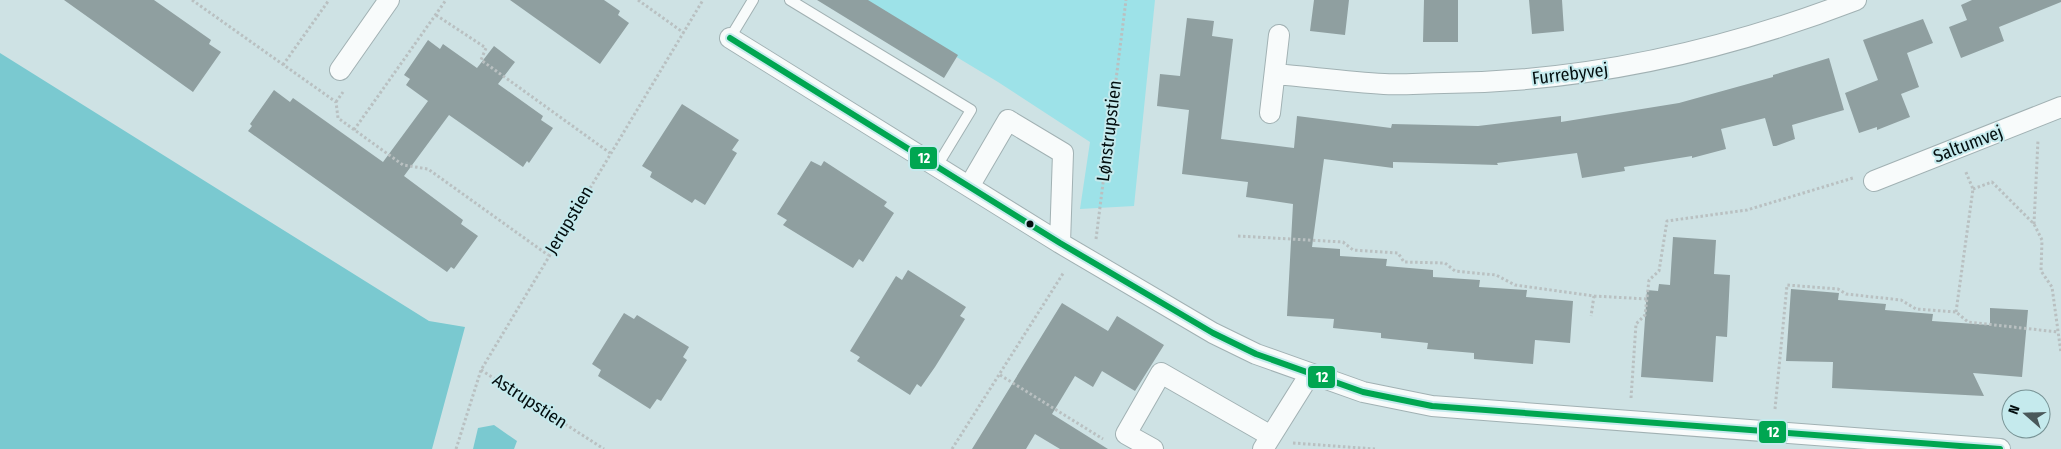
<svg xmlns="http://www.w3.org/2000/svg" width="2061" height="449" font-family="'Fira Sans Condensed',sans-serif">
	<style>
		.green { fill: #9de2e8 }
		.forest { fill: #7ac9d0 }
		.building { fill: #8f9fa0 }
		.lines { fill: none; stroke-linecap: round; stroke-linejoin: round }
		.service-casing { stroke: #a1b1b3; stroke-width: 12 }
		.minor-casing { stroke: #a1b1b3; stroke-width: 22 }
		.path { stroke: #b9c0c1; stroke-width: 3; stroke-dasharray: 2.5 2.5; stroke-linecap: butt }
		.service { stroke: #f8fbfb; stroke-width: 10 }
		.minor { stroke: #f8fbfb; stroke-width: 20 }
		.bus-1-casing { stroke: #c5eaed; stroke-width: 10 }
		.bus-1 { stroke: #00a651; stroke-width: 6 }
		.bus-dot { fill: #030e0f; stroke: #c5eaed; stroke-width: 2 }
		.labels { text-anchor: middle; stroke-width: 4; stroke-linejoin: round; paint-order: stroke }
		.street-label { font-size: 18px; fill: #030e0f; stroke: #c5eaed }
		.line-badge { stroke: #c5eaed; stroke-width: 2 }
		.badge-label { font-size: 14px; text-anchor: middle; font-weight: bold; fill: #fff }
	</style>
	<rect width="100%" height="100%" fill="#cee2e4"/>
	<!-- green -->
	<path class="green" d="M862,0H1155L1134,206L1080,209L1090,142L998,82Z"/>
	<!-- forest -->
	<path class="forest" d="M0,53L429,321L465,327L432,449H0Z
		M494,425L517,441L514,449H473L478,428Z"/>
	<!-- building -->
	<path class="building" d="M64,0H154L211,40L209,44L221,52L193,92Z
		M510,0H604L620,11L618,15L629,23L600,64Z
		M817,0H868L958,55L944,78Z
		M1314,0H1349L1345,35L1310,31Z
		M1424,0H1458V42H1423Z
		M1529,0H1562L1564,31L1532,34Z
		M1972,0H2061V2L1999,27L2004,41L1961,58L1949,27L1967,20L1961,5Z
		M1187,18L1214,21L1212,36L1233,39L1221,139L1294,148L1297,116L1391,128L1392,124L1478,126L1561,116V122L1679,103L1773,77V75L1829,58L1844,110L1792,125L1795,139L1776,146H1773L1765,118L1721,129L1726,149L1692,158V156L1624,167L1625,171L1582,178L1577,153L1497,163L1498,165L1393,162V168L1324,159L1312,247L1340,249V256L1387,259L1386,266L1433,270V277L1480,280L1479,287L1527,290L1526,297L1573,301L1570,343L1535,340L1533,364L1474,359V353L1427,349L1428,343L1381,338V333L1333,328L1334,319L1287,316L1293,204L1246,197L1248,182L1182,174L1189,110L1157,106L1160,74L1180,76Z
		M1923,19L1933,43L1907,53L1919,87L1901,94L1910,117L1877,130V127L1859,133L1845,93L1878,80L1863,40Z
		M428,40L440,49L443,44L477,68L494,46L515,62L498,84L543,116L541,120L553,128L529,163L527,161L523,167L449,115L404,176L463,220L461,224L478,236L454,269L451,267L447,272L248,131L252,126L250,124L274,90L290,102L293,98L383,162L428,101L406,85L410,79L404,75Z
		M682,104L739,140L732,150L737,153L705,205L695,199L692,203L650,177L652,172L642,166Z
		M811,161L821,166L824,161L887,202L884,206L894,213L863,262L859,259L853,268L783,225L787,220L777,214Z
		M1673,237L1716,240L1714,274L1730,275L1727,337L1716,336L1713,382L1641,377L1647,290L1658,291L1659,284L1670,285Z
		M908,270L966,307L960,316L965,319L935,367L921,387L917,384L910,395L857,361L860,357L850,351L896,276L902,280Z
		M1791,289L1839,293L1838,300L1886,304L1885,310L1933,314L1932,321L1990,325V308L2028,310L2022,377L1973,373L1984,396L1832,388L1833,362L1786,361Z
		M1062,303L1108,331L1117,316L1164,345L1135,391L1102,371L1093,387L1075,376L1052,414L1108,449H1060L1035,434L1026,449H972Z
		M624,313L634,319L637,315L689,347L683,357L687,360L661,401L657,399L650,409L598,376L601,370L592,364Z"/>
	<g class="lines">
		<defs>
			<path id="service" d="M790,0L971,110L937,166
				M730,38L753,0"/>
			<path id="minor" d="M730,38L1060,243L1213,333L1256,354L1363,392L1432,406L2000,449
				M340,70L389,0
				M1275,74C1311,77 1347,82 1384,84C1404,85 1424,83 1444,83C1586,82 1724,51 1856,0
				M1270,113L1279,35
				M1874,181L2061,107
				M970,185L1008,120L1063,153L1060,243
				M1153,449L1126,434L1161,373L1271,436
				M1263,449L1310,374"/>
		</defs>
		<!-- service casing -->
		<use href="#service" class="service-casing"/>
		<!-- minor casing -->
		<use href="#minor" class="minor-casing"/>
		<!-- path -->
		<path class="path" d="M192,0L336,102L338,118L403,165L428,169L548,255
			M638,0L684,33
			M436,15L486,48L481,60L610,153
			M283,65L329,0
			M336,102L343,92
			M354,130L446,0
			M1973,189L1992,182L2034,224L2042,240L2041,271L2052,287L2061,353
			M2034,224L2038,140
			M1238,236L1343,242L1353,250L1398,253L1404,262L1445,263L1455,271L1496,275L1515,285L1594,296L1591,316
			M1096,239L1126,0
			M1594,296L1647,299
			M1956,312L1973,189L1965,170
			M481,370L604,449
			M1000,375L1103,439
			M1631,398L1636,324L1645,315L1649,280L1659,271L1667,221L1747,210L1853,178
			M1775,409L1787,285L1838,289L1846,294L1901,300L1916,309L1956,312L1968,322L2058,332
			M1293,443L1375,449
			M456,449L481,370L703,0
			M952,449L1064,272"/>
		<!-- service -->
		<use href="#service" class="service"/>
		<!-- minor -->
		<use href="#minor" class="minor"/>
		<defs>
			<path id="bus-1" d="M730,38L1060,243L1213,333L1256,354L1363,392L1432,406L2000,449"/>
		</defs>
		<!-- bus-1 casing -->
		<use href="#bus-1" class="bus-1-casing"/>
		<!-- bus-1 -->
		<use href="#bus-1" class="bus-1"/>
	</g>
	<!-- markers -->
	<circle class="bus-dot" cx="1030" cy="224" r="4.5"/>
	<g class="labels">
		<!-- street labels -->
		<g class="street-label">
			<text transform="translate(1570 74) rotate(-7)" y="6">Furrebyvej</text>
			<text transform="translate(1109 131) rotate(-83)" y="6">Lønstrupstien</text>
			<text transform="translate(1968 144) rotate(-21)" y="6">Saltumvej</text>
			<text transform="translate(569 220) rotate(-59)" y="6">Jerupstien</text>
			<text transform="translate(530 401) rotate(33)" y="6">Astrupstien</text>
		</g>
	</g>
	<g class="line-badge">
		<rect x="909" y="146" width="29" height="24" rx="5" fill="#00a651"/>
		<rect x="1307" y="365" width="29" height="24" rx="5" fill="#00a651"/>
		<rect x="1758" y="420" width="29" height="24" rx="5" fill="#00a651"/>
	</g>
	<g class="badge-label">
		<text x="924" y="163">12</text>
		<text x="1322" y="382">12</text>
		<text x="1773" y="437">12</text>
	</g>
	<!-- north arrow -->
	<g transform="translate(2026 414) rotate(290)"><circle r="24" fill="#c5eaed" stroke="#779294"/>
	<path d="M0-4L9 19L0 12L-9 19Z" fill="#4a585a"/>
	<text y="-8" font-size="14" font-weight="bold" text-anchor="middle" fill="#030e0f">N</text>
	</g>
</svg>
